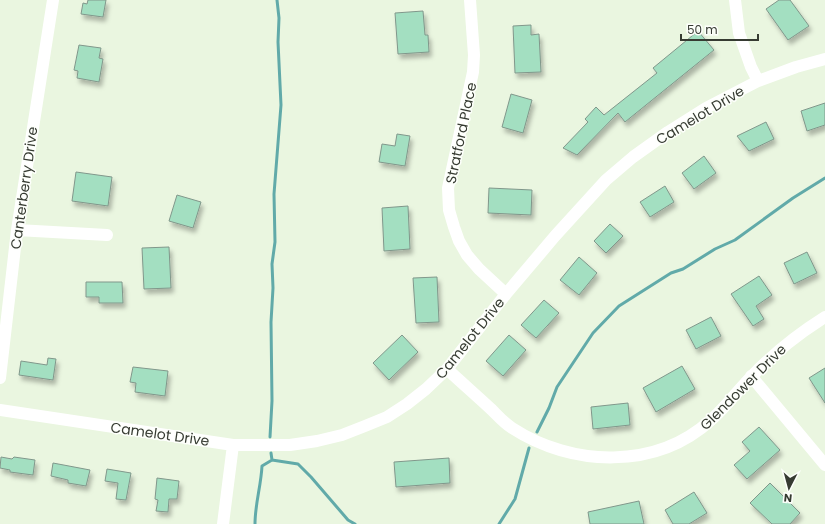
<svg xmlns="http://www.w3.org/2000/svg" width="825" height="524" font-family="Poppins,sans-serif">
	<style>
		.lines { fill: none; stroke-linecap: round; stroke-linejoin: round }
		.stream { stroke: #61aaa9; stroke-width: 3 }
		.building { fill: #a3dfc1; stroke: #81978b; filter: url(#shadow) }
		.street { stroke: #fff; stroke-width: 12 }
		.labels { text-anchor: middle; stroke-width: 3; stroke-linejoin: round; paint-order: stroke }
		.street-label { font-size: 14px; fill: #363b32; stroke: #fdfffb }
	</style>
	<defs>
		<filter id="shadow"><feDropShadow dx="2.5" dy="4.5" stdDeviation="2" flood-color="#0004"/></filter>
	</defs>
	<rect width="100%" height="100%" fill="#eaf6e0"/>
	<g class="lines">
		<!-- stream -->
		<path class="stream" d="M537,432L549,408L557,387L593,333L619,306L671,273L683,269L715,249L735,240L793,198L825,178
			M270,437L272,401L271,322L273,288L272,264L275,242L274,194L281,105L278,42L279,18L277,0
			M271,453L272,460
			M255,524C255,504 261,486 262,466L272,460L298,464L311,477L348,520L355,524
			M499,524L515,499L529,448"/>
	</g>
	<!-- building -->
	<path class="building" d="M88,0H106L103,17L81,14L83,3L87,4Z
		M779,0H790L809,26L788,40L766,9Z
		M423,11L425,35H428L429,52L398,54L395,13Z
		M531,25V35L539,34L541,72L515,73L513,26Z
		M698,31L714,50L625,122L618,113L577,155L563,148L588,122L585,119L596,107L604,115L657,73L653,68Z
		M79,45L101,48L99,58L103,59L99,82L77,78L78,71L74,70Z
		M511,94L532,100L523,133L502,127Z
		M825,103V125L807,131L801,111Z
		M766,122L774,139L749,151L737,136Z
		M397,134L410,136L405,166L379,162L382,144L395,146Z
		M704,156L716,173L694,189L682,173Z
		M76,172L112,177L108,206L72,201Z
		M665,186L674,202L650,217L640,202Z
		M489,188L532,190L531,215L488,213Z
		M177,195L201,202L193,228L169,221Z
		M408,206L410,249L384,251L382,208Z
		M610,224L623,236L606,253L594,241Z
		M169,247L171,288L144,289L142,248Z
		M807,252L817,273L794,284L784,263Z
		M579,257L597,273L579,295L560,280Z
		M759,276L772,295L756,306L764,319L753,326L731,294Z
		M437,277L439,322L416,323L413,278Z
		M86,282H122L123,303H99V297H86Z
		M544,300L559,313L536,338L521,325Z
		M711,317L721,336L696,349L686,330Z
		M402,335L418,352L389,380L373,363Z
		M509,335L526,350L503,376L486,361Z
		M48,358L56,359L53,380L19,375L21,361L47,365Z
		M682,366L695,389L656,412L643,388Z
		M133,367L168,371L165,396L135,392L136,383L130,382Z
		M825,368V403L809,378Z
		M628,403L630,425L593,429L591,407Z
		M759,427L780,450L747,479L734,465L750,451L742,442Z
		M1,457L12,459L14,457L35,460L33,475L10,472V470L0,468Z
		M449,458L450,483L396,487L394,462Z
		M53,463L90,470L86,486L68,483V480L51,476Z
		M107,469L131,473L126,500L116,499L118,483L105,481Z
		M157,478L179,481L177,499H169L168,512L156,511L158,500L155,499Z
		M770,483L800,513L790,524H772L750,503Z
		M694,492L707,513L689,524H673L665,510Z
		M639,501L644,524H590L588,512Z"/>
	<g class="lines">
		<!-- street -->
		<path class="street" d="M470,0L474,55L473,72L448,188L449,210L454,227L459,241L467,255L479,269L506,294
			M735,0L739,33L751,67L758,81
			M17,230L107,235
			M447,369C462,383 477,396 492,410C498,416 504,423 512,428C572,467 656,470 711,420C726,407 738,390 752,376C774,353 798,334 825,317
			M751,376L825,465
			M0,378L17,230L53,0
			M0,410L233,445H290L317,441L342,435L365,426L387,417L407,404L426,389L447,369L506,294L555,236L606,180L633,157L668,132L706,108L758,81L796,67L825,59
			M223,524L233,445"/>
	</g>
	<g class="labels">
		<!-- street labels -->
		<g class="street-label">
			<text transform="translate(700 115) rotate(-31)" y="5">Camelot Drive</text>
			<text transform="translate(461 133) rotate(-78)" y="5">Stratford Place</text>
			<text transform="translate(24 188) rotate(-82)" y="5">Canterberry Drive</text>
			<text transform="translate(470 338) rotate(-51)" y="5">Camelot Drive</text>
			<text transform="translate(743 387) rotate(-45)" y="5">Glendower Drive</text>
			<text transform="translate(160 434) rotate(8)" y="5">Camelot Drive</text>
		</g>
	</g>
	<!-- north arrow -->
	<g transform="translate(789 488) rotate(186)" stroke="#fdfffb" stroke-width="3" paint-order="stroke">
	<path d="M0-3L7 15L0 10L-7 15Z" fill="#363b32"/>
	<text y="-6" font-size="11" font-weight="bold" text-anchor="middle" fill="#363b32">N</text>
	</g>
	<!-- scale -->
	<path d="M681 34v6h77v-6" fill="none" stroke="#363b32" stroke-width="2"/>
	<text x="687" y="34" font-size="12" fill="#363b32" stroke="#fdfffb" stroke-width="3" paint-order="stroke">50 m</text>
</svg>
